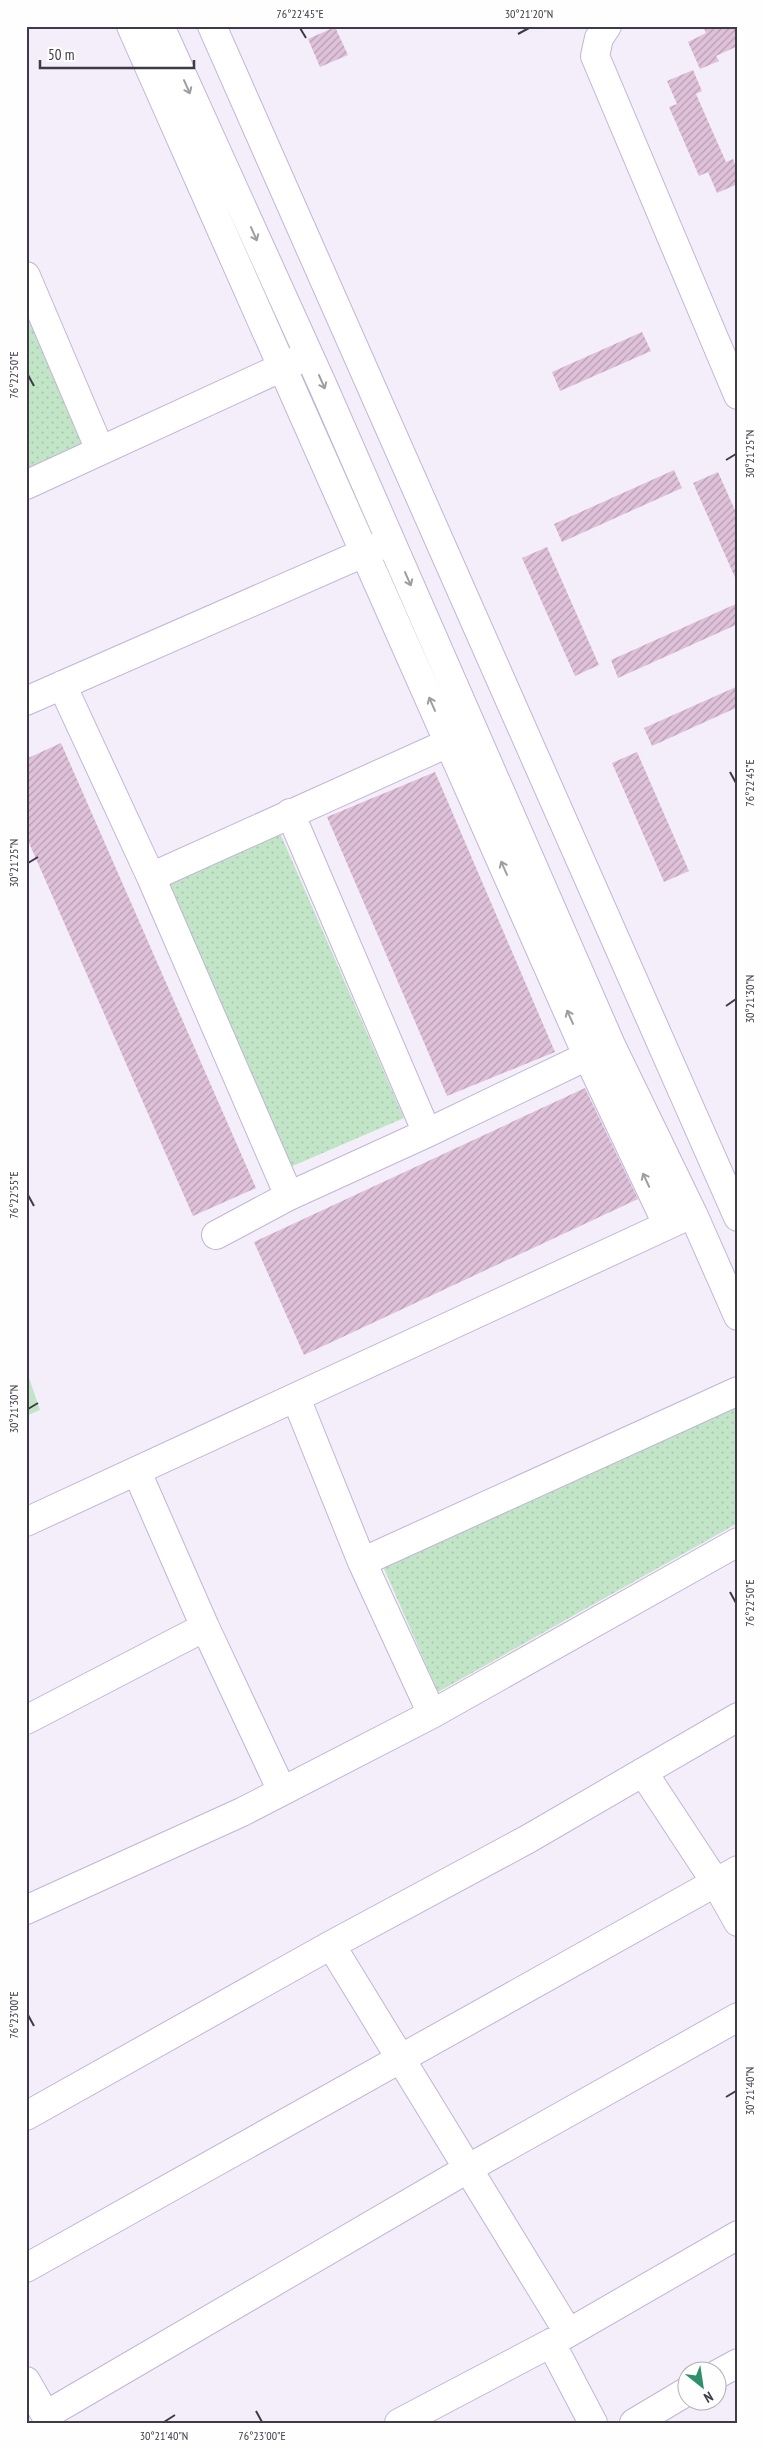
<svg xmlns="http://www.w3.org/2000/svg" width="764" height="2449" font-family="'PT Sans Narrow',sans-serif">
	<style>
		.grass { fill: url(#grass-dots) }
		.garden { fill: #c2e5c8 }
		.building { fill: url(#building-hatch) }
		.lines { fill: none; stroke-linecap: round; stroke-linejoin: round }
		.minor-casing { stroke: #c2b5d4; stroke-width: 30 }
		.minor { stroke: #fff; stroke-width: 28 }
		.oneway { stroke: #9f9ca3 }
		.ticks { fill: none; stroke: #3f3a47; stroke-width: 2 }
		.neatline { fill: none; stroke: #3f3a47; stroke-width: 2 }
		.ticks-label { font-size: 12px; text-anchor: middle; fill: #3f3a47 }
	</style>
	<defs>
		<pattern id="grass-dots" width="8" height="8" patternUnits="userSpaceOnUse" patternTransform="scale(1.25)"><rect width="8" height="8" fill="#c2e5c8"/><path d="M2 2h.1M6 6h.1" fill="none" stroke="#a8c5ad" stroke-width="1.8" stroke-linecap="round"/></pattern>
		<pattern id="building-hatch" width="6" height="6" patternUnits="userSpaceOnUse" patternTransform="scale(1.25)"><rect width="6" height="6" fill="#dfc1d9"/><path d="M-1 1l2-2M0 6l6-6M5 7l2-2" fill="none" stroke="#b69eb2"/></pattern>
	</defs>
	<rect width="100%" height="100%" fill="#f4eefb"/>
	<!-- grass -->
	<path class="grass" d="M26,306L85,444L26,470Z
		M280,833L404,1118L288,1168L165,884Z
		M738,1406V1523L438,1692L382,1564Z"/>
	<!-- garden -->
	<path class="garden" d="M26,1369L40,1410L26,1416Z"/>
	<!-- building -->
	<path class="building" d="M703,26H738V46L716,56L719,61L700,69L688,42L706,33Z
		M335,27L348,55L320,67L308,39Z
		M693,70L702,91L696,94L726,162L733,159L738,171V184L717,193L708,172L699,176L669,107L677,104L667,81Z
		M642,332L651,351L560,391L552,372Z
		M674,470L682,488L562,542L554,524Z
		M718,472L738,517V584L693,483Z
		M547,547L599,665L575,676L522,558Z
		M738,603V624L618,678L611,660Z
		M738,686V707L652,746L644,728Z
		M61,743L256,1188L193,1216L26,836V759Z
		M637,752L689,871L664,882L612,763Z
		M435,772L555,1052L447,1096L327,817Z
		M585,1088L638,1199L304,1355L254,1242Z"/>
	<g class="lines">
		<defs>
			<path id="minor" d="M131,26L587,1055L667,1224
				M160,26L323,386L611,1045L693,1214L738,1316
				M212,26L738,1217
				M607,26L599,38L595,56L738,395
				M26,276L100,450
				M26,485L300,359
				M62,685L151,877L289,1196
				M26,701L382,545
				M290,813L427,1133
				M151,877L466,735
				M216,1235L289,1196L427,1133L604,1048
				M296,1398L362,1562L432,1714
				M137,1472L205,1627L282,1791
				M26,1522L683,1218
				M362,1562L738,1391
				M26,1720L205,1627
				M643,1772L716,1883L738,1922
				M26,1910L242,1812L432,1714L738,1542
				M331,1945L568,2332
				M26,2116L331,1945L528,1839L738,1717
				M26,2268L738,1870
				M551,2343L593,2423
				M716,2375L738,2363
				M26,2381L50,2423
				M46,2415L469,2168L738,2017
				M399,2423L551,2343L738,2235
				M634,2423L686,2392"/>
		</defs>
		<!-- minor casing -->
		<use href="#minor" class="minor-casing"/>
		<!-- minor -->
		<use href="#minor" class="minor"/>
	</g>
	<!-- one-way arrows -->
	<defs><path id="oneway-shaft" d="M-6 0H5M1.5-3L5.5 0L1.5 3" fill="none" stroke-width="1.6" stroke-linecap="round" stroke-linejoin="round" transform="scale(1.25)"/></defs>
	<g class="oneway">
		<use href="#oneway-shaft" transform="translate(187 87) rotate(66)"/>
		<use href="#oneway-shaft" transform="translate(254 234) rotate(66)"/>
		<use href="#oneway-shaft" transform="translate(322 382) rotate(66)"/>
		<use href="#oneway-shaft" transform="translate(408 579) rotate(66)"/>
		<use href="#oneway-shaft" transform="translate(432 704) rotate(-114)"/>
		<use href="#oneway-shaft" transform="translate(504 868) rotate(-114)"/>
		<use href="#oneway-shaft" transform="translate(570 1017) rotate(-114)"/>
		<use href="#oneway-shaft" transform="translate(646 1180) rotate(-115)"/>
	</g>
	<!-- ticks -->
	<path class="ticks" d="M300,28L306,38M518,34L529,28M28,375L34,386M726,460L736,454M730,772L736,783M28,863L38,857M726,1006L736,999M28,1195L34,1206M28,1409L38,1403M730,1592L736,1603M28,2015L34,2026M726,2097L736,2091M256,2411L262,2422M164,2422L175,2415"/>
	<!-- border -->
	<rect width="764" height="2449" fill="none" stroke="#fefefe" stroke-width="55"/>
	<!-- north arrow -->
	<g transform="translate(702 2386) rotate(150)"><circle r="24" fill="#fefefe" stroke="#b2b0b5"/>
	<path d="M0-4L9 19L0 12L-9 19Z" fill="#2d906a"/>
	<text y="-8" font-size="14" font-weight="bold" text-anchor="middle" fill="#3f3a47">N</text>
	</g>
	<!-- scale -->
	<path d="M40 60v8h154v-8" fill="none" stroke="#3f3a47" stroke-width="2.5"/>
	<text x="48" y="60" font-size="15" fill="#3f3a47" stroke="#fefefe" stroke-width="4" paint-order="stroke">50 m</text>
	<rect x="28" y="28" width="708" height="2394" class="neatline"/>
	<g class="ticks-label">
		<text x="300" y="18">76°22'45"E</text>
		<text x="529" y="18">30°21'20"N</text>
		<text transform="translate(14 375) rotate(-90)" y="4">76°22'50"E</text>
		<text transform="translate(750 454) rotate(-90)" y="4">30°21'25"N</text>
		<text transform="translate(750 783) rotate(-90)" y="4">76°22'45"E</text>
		<text transform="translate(14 863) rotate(-90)" y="4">30°21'25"N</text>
		<text transform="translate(750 999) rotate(-90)" y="4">30°21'30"N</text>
		<text transform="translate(14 1195) rotate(-90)" y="4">76°22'55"E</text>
		<text transform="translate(14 1409) rotate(-90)" y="4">30°21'30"N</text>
		<text transform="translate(750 1603) rotate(-90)" y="4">76°22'50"E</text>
		<text transform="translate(14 2015) rotate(-90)" y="4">76°23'00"E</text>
		<text transform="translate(750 2091) rotate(-90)" y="4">30°21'40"N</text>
		<text x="164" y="2440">30°21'40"N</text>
		<text x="262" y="2440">76°23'00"E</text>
	</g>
</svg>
